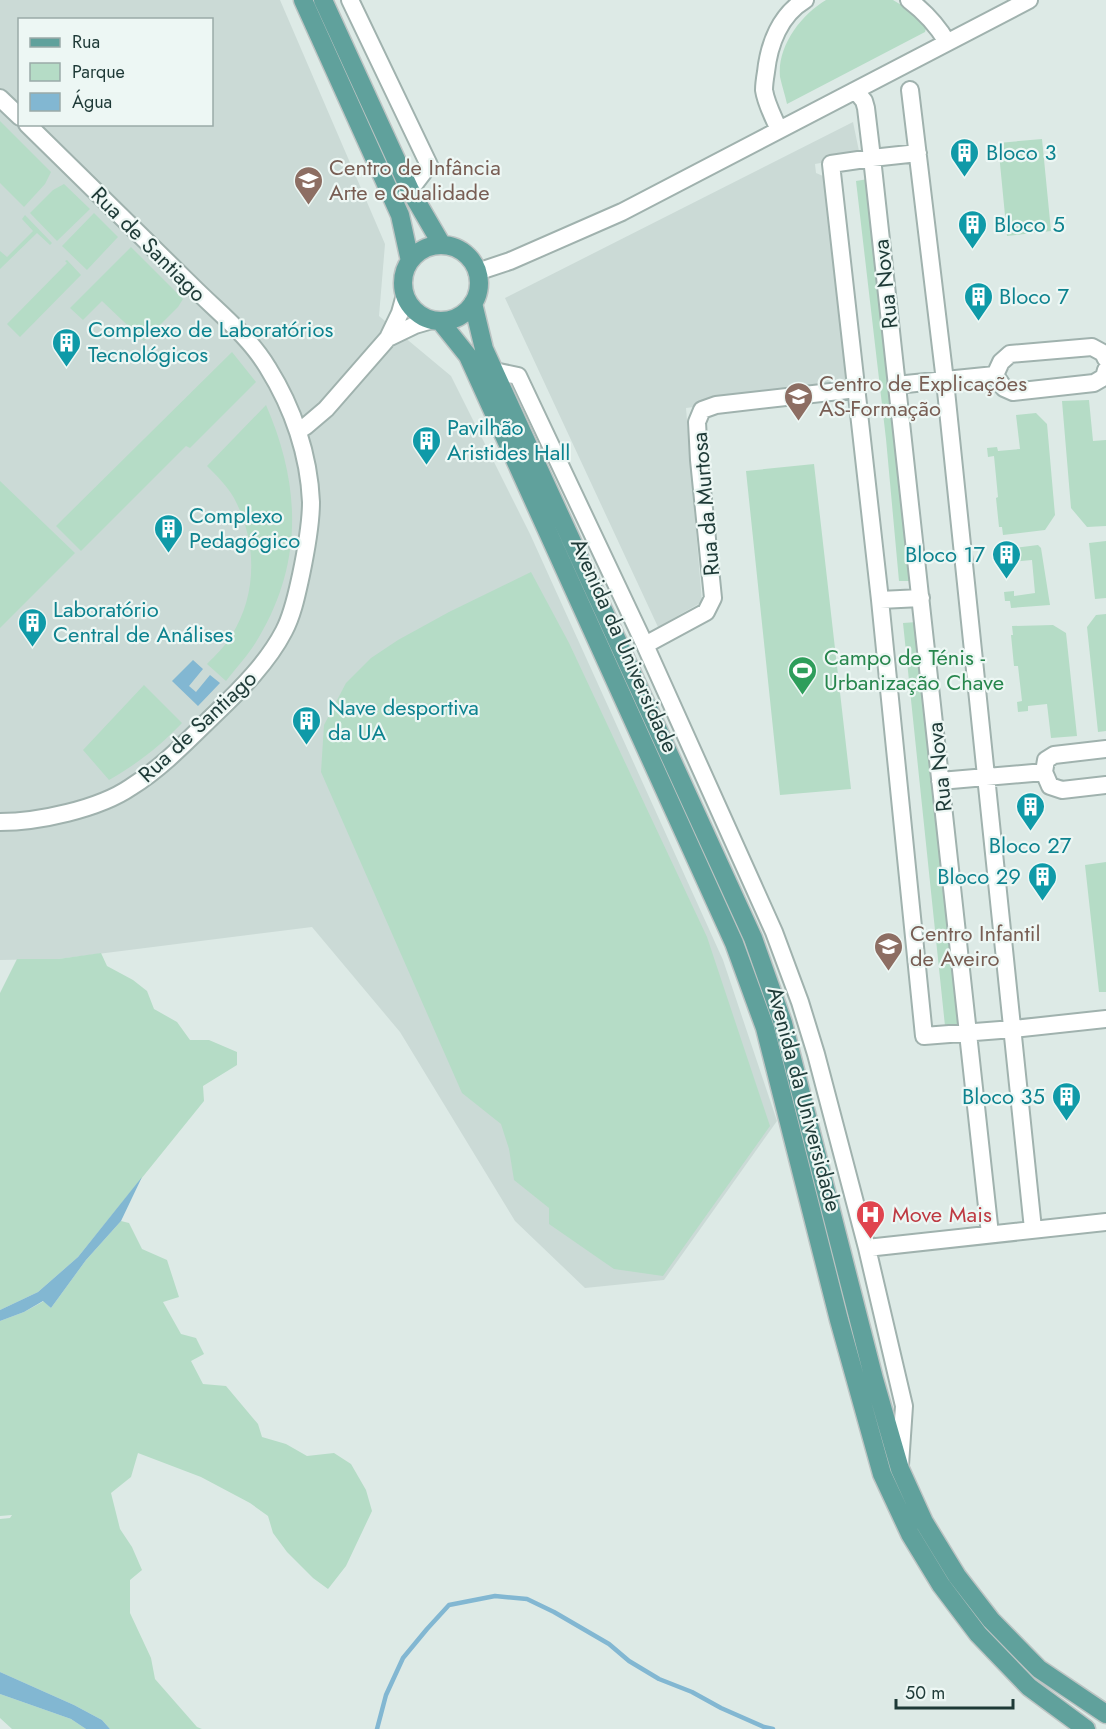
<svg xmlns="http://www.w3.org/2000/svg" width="1106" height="1729" font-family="Jost,sans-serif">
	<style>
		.built { fill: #cbdad6; fill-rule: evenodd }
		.green { fill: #b5dcc6 }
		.water { fill: #82b7d2 }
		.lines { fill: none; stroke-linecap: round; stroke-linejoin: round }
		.stream { stroke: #82b7d2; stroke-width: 4.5 }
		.minor-casing { stroke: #a0b2ae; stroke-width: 20 }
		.major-casing { stroke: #bcc4c3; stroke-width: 21 }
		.minor { stroke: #fff; stroke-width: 16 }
		.major { stroke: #60a19c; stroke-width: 18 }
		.labels { text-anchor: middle; stroke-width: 4.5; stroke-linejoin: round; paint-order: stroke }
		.culture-label { font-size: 22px; fill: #0d838f; stroke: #edf7f4; text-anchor: start }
		.education-label { font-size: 22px; fill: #785e54; stroke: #edf7f4; text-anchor: start }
		.street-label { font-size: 22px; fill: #1e3a37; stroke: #edf7f4 }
		.leisure-label { font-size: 22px; fill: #27864d; stroke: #edf7f4; text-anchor: start }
		.health-label { font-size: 22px; fill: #be3a42; stroke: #edf7f4; text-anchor: start }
	</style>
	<rect width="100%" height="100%" fill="#ddeae6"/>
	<!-- built -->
	<path class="built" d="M0,0H280L385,244L379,316L451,376L530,534L723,960L777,1121L664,1280L585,1288L515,1221L400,1032L312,927L58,959L0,960ZM20,20H212V124H20Z
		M853,122L860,156L815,164L816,173L823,176L847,388L686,408L702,602L658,627L505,298Z"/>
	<!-- green -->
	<path class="green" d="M826,0H893L908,9L924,24L926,28L925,32L787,104C785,95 782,86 780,77C777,46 801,15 826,0Z
		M0,121L51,172L45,184L24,207L0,183Z
		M1042,139L1051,231L1007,236L998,143Z
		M868,179L914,581H899L886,439L856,181Z
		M64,184L90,209L57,241L30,213L53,190Z
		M94,213L118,237L87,270L62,246Z
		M25,215L52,243L50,245L37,233L0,269V251L7,257L33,231L22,219Z
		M131,247L183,299L178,307L144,341L102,301L83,320L70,308Z
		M67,260L81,275L20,337L7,324L67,263L65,261Z
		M232,352L256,382L190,448L186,446L81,551L56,526Z
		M1089,400L1093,441L1106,440V526L1087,527L1071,508L1062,401Z
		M266,405C300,483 304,561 259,637C250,653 237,667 226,681L207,664C216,655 225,646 231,636C258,594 257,541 234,498C227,486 217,476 207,466Z
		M1036,413L1047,424L1055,515L1045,530L1003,535L1002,527H999L996,498L998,497L994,456L988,457L987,448L997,447L998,451L1020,449L1016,415Z
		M814,464L851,789L780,795L746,471Z
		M0,481L75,553L0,628Z
		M1106,541V598L1095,599L1089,543Z
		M1038,545L1041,548L1050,605L1011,608L1010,601H1005L1004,592L1014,591V596L1035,593L1032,560L1011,562V565L1002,567L1001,557L1005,556V549Z
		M531,572L569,643L707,937L770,1126L663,1276L614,1269L549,1224V1208L514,1180L509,1149L501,1124L462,1093L321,772L324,725L346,683L371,658L398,640L449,612Z
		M1106,614V731L1098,732L1087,627L1096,615Z
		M917,622L959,1025L945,1026L903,623Z
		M1053,625L1066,633L1077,736L1051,738L1047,704L1028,706V711L1018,712L1017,702L1022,701L1018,666H1014L1011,635H1013L1012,626Z
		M144,685L182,723C160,746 137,764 109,780L83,750Z
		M1106,862V992H1099L1085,865Z
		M101,953L107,966L133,980L147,991L154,1009L177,1022L190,1040H209L237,1052V1065L203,1086L204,1101L78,1257L38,1292L0,1310V993L17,959H58Z
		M121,1221L129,1223L142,1249L167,1260L179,1297L163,1302L181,1334L196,1338L204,1354L191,1361L203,1384L226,1386L258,1424L262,1437L286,1444L307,1456L334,1453L351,1464L366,1490L372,1511L346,1566L328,1589L313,1578L287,1552L273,1533L268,1516L250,1503L201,1477L138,1453L131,1477L111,1493L120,1529L132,1547L142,1570L130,1580V1613L151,1658L155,1679L197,1727L202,1729H110L102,1720L74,1705L0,1672V1519L10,1518L12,1515L0,1516V1321L24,1312L44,1301L51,1308L86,1260Z
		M0,1694L71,1719L86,1729H12L0,1718Z"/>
	<!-- water -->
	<path class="water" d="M193,660L203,669L189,686L196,692L210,675L220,683L198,706L172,681Z
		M142,1177L121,1221L86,1260L51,1308L43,1301L24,1312L0,1321V1310L38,1292L78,1257Z
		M0,1672L74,1705L102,1720L110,1729H86L71,1719L0,1694Z"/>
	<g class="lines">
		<!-- stream -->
		<path class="stream" d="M377,1729L386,1695L403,1658L427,1629L449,1605L495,1596L527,1599L554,1612L609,1644L629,1661L659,1679L692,1692L721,1708L764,1727L773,1729"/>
		<defs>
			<path id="minor" d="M350,0L429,165L410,190
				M909,0C925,12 937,25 947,42
				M910,90L945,381L1033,1229
				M856,91L864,101L866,108L872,158L990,1234
				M0,98L20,117
				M779,130C774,118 766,104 764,90C764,85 765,78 766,72C769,44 780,15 805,0
				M918,153L872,158L831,164L880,600L924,1036L1013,1029L1106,1019
				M477,272L510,261L622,212L1029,0
				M388,338L415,325L432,320
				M1106,359L1103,353L1092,347L1010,354L1001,362L995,375L1004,388L1013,392L1094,383L1104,377L1106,370
				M494,371L518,376L645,645L774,932L800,1002L816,1054L867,1248L904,1406L900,1465
				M896,385L995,375
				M298,431L306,426L326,409L388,338L400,313L405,295
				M880,600L921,598
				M645,645L706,612L713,598L699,460L697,422L702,410L716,405L857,389
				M1106,749L1054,755L1046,760L1044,772L1050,786L1062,790L1106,785
				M940,781L1044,772
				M0,822C38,822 99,809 131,787C163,767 189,739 216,713C241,689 268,662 284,631C293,614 297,593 301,575C306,551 311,526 311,502C309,455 293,408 268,368C249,336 218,312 192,286C137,232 82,178 27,124
				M867,1248L1106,1222"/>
			<path id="major" d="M303,0L400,215L410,261
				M323,0L410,190L442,245
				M403 283a38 38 0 1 1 76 0a38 38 0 1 1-76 0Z
				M473,303L484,349L753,938L783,1023L874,1379L900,1469L924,1522L957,1576L991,1620L1039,1669L1106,1714
				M440,321L468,356L734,943L765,1028L839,1320L882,1474L910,1534L941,1585L978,1634L1029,1687L1086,1729"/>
		</defs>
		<!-- minor casing -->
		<use href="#minor" class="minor-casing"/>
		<!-- major casing -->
		<use href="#major" class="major-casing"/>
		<!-- minor -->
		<use href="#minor" class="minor"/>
		<!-- major -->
		<use href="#major" class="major"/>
	</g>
	<!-- icons -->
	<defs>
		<symbol id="building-pin" viewBox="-11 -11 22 30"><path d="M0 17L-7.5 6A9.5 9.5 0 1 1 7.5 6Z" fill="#0f9aa8" stroke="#edf7f4"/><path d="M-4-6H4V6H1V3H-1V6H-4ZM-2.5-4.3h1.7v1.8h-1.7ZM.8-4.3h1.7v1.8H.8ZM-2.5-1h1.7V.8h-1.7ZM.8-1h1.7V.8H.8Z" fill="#fff"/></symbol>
		<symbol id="school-pin" viewBox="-11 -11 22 30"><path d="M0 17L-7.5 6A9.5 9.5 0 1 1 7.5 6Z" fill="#8d6e63" stroke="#edf7f4"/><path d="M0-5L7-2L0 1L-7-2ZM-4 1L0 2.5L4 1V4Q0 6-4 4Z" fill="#fff"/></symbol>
		<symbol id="stadium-pin" viewBox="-11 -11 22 30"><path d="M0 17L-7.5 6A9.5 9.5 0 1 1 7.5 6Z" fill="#2e9e5b" stroke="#edf7f4"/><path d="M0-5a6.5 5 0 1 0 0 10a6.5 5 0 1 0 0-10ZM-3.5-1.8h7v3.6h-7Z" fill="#fff"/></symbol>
		<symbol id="hospital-pin" viewBox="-11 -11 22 30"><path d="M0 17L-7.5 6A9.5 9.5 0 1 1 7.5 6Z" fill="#e0444e" stroke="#edf7f4"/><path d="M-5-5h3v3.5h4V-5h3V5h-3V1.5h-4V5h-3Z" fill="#fff"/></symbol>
	</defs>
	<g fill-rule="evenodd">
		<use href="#building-pin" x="948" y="136" width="33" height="45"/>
		<use href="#school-pin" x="292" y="164" width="33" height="45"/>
		<use href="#building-pin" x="956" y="208" width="33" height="45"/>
		<use href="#building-pin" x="962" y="280" width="33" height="45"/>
		<use href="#building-pin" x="50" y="326" width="33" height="45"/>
		<use href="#school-pin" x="782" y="380" width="33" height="45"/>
		<use href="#building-pin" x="410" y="424" width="33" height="45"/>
		<use href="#building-pin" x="152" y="512" width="33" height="45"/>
		<use href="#building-pin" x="990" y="538" width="33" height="45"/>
		<use href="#building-pin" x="16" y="606" width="33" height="45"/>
		<use href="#stadium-pin" x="786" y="654" width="33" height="45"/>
		<use href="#building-pin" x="290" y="704" width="33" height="45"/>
		<use href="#building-pin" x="1014" y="790" width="33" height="45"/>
		<use href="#building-pin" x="1026" y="860" width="33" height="45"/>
		<use href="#school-pin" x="872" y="930" width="33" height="45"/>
		<use href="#building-pin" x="1050" y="1080" width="33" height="45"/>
		<use href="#hospital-pin" x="854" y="1198" width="33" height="45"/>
	</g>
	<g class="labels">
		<!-- culture labels -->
		<g class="culture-label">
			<text x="986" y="160">Bloco 3</text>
			<text x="994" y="232">Bloco 5</text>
			<text x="999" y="304">Bloco 7</text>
			<text x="88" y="337">Complexo de Laboratórios<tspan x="88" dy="25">Tecnológicos</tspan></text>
			<text x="447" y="435">Pavilhão<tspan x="447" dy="25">Aristides Hall</tspan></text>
			<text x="189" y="523">Complexo<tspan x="189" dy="25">Pedagógico</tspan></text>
			<text x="985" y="562" text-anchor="end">Bloco 17</text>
			<text x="53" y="617">Laboratório<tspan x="53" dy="25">Central de Análises</tspan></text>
			<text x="328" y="715">Nave desportiva<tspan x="328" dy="25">da UA</tspan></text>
			<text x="1030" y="853" text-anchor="middle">Bloco 27</text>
			<text x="1021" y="884" text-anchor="end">Bloco 29</text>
			<text x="1045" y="1104" text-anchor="end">Bloco 35</text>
		</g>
		<!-- education labels -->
		<g class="education-label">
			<text x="329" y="175">Centro de Infância<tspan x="329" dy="25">Arte e Qualidade</tspan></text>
			<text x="819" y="391">Centro de Explicações<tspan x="819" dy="25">AS-Formação</tspan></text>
			<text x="910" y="941">Centro Infantil<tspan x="910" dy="25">de Aveiro</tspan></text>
		</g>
		<!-- street labels -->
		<g class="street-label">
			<text transform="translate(149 244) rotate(45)" y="8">Rua de Santiago</text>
			<text transform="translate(885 284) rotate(-96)" y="8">Rua Nova</text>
			<text transform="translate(705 504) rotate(-95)" y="8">Rua da Murtosa</text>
			<text transform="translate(625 645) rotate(66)" y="8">Avenida da Universidade</text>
			<text transform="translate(197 726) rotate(-43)" y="8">Rua de Santiago</text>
			<text transform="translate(939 767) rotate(-96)" y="8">Rua Nova</text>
			<text transform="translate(805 1099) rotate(75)" y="8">Avenida da Universidade</text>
		</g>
		<!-- leisure labels -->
		<g class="leisure-label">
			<text x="824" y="665">Campo de Ténis -<tspan x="824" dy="25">Urbanização Chave</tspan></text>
		</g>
		<!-- health labels -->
		<g class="health-label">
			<text x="892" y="1222">Move Mais</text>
		</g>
	</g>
	<!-- legend -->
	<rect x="18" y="18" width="195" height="108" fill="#edf7f4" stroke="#9aaba8" stroke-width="1.5"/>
	<rect x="30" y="38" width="30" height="9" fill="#60a19c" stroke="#9aaba8" stroke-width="1.5"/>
	<text x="72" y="48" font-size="18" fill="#1e3a37">Rua</text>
	<rect x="30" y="63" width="30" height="18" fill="#b5dcc6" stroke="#9aaba8" stroke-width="1.5"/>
	<text x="72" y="78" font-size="18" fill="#1e3a37">Parque</text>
	<rect x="30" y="93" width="30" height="18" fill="#82b7d2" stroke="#9aaba8" stroke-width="1.5"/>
	<text x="72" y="108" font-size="18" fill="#1e3a37">Água</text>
	<!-- scale -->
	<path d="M896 1699v9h117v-9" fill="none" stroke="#1e3a37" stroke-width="3"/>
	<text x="905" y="1699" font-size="18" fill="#1e3a37" stroke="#edf7f4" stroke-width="4.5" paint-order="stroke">50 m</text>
</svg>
